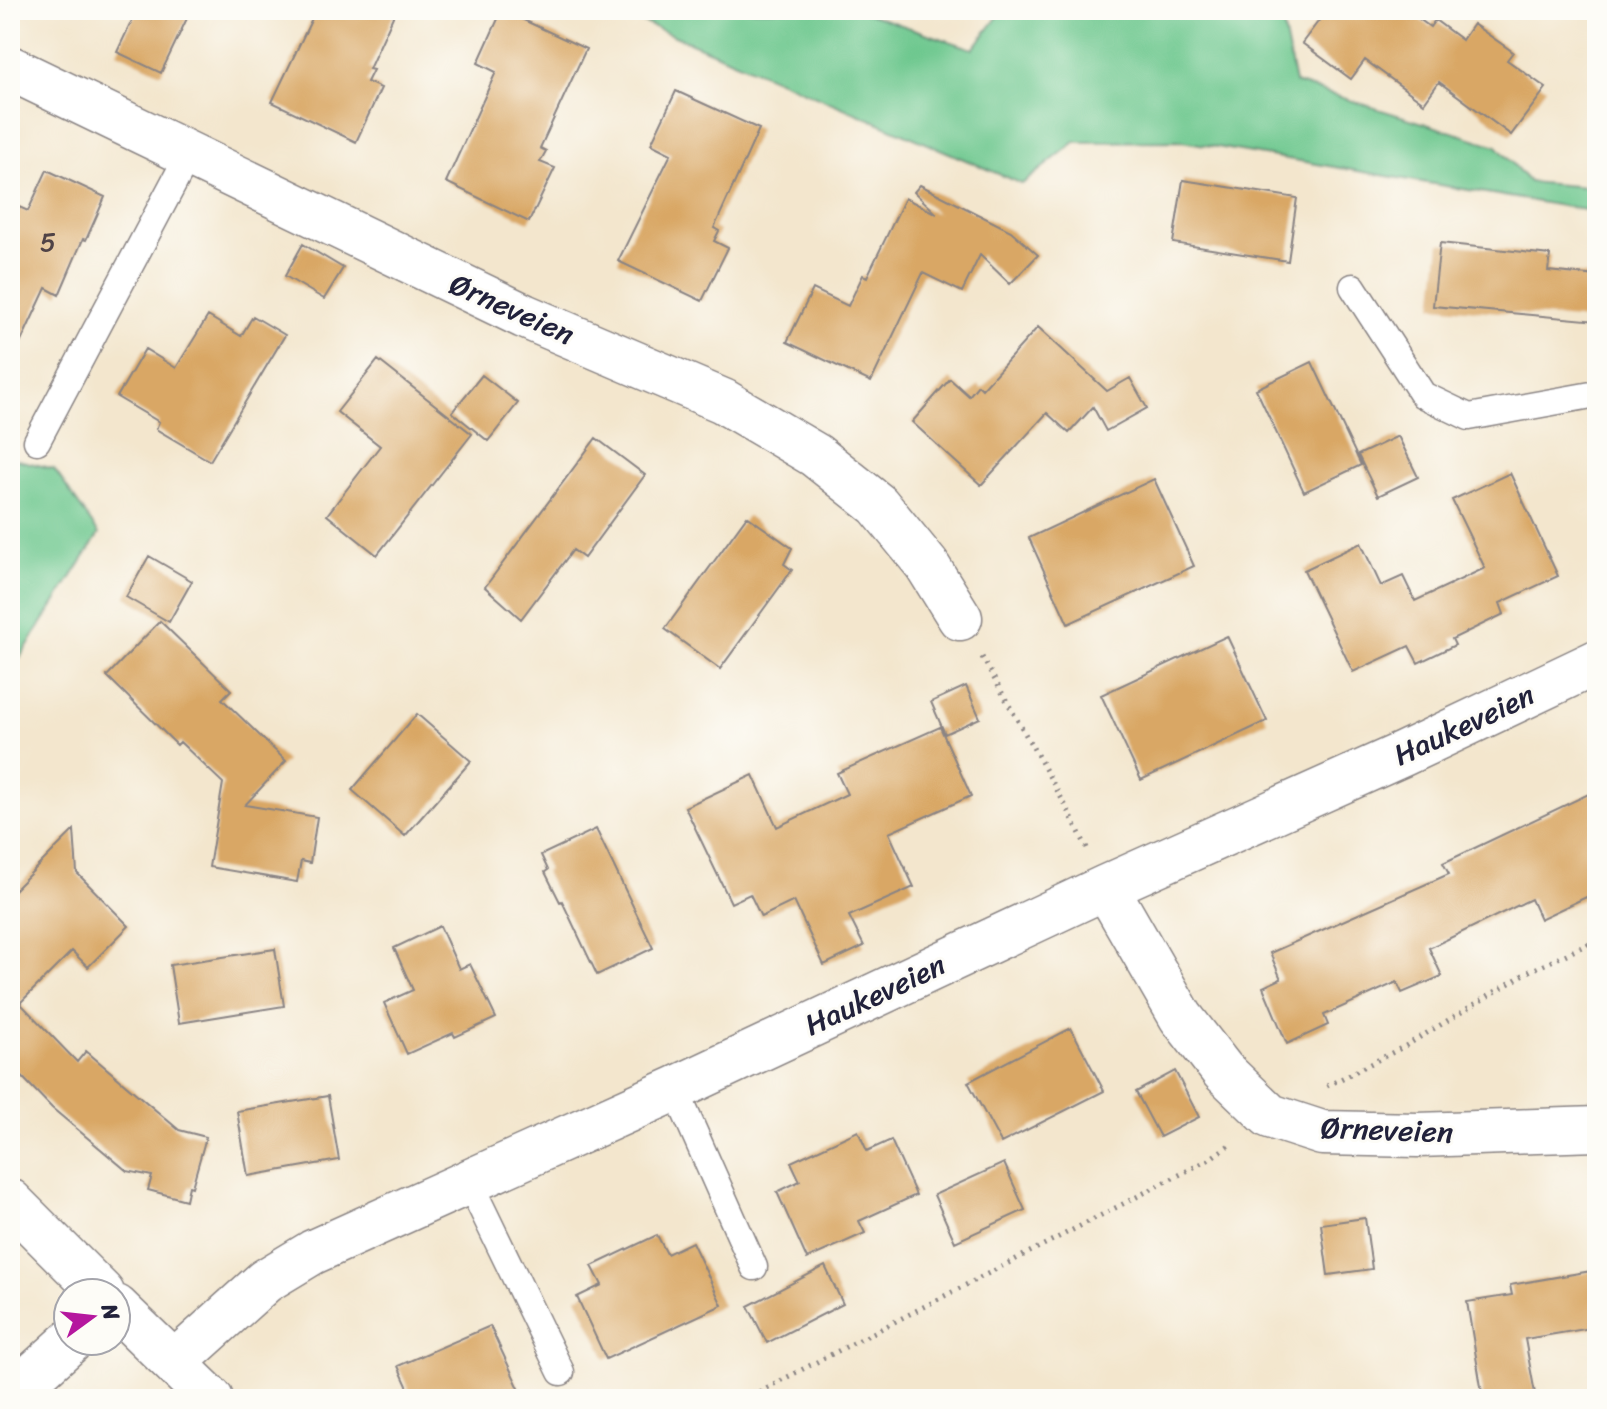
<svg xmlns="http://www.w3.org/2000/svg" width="1607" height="1409" font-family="Sriracha,sans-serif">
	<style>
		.green { fill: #6ec88f; stroke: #487565; stroke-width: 2 }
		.building { fill: #d9a765 }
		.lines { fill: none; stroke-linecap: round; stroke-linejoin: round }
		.service-casing { stroke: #8a8484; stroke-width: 29 }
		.minor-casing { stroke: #8a8484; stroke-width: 47 }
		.tertiary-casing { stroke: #8a8484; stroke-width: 47 }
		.path { stroke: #8a8484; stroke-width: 5; stroke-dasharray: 2 6; stroke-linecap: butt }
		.service { stroke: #fff; stroke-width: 26 }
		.minor { stroke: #fff; stroke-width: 44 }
		.tertiary { stroke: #fff; stroke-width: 44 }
		.labels { text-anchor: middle; stroke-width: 6; stroke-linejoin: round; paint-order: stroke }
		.number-label { font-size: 26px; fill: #504346 }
		.street-label { font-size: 30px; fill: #22223b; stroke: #fdfcf7 }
	</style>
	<rect width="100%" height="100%" fill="#fdfcf7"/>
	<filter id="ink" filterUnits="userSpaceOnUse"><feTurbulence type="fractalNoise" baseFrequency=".0125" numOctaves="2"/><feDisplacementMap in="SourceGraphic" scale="16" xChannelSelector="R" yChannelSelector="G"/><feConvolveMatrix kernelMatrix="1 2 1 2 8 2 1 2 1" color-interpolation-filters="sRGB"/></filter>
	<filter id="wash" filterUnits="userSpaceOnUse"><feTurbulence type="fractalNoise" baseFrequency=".006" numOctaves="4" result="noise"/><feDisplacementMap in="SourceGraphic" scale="32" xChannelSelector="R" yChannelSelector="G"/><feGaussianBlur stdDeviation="1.8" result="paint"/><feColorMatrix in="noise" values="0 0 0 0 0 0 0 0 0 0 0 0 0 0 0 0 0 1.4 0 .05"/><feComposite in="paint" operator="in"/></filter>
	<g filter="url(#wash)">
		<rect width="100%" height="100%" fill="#f3e6cd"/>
		<!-- green -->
		<path class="green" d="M614,10H857L973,49L1003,10H1280L1295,83L1497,146L1529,182L1597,188V212L1182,141L1075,142L1022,184Z
			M10,458L54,469L99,534L10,673Z"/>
		<g id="blocks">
			<!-- building -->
			<path class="building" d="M137,10H191L161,73L117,52Z
				M316,10H396L369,69L373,70L367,82L381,88L356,142L272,102Z
				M502,10L586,49L540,148L546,151L540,162L555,168L529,222L446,182L496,72L478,63Z
				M1327,10H1407L1430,27L1435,20L1462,40L1473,24L1513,52L1507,60L1546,88L1511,135L1439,82L1424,103L1365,60L1351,79L1302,43Z
				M676,91L759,129L714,228L719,231L714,241L728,248L702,301L618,261L671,154L651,144Z
				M47,170L105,197L86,240L83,239L59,295L46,288L10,365V203L28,211Z
				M1183,180L1297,198L1288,261L1173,243Z
				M920,185L1011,231L1038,255L1010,284L980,255L962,292L923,273L871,382L787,342L813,289L848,306L863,275L867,277L905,198L937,214L914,192Z
				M1440,243L1550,255L1548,271L1597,276V321L1433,306Z
				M303,244L343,268L324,299L285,276Z
				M208,316L241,336L253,316L285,335L210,461L156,429L159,422L117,397L145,349L176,368Z
				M1038,327L1107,391L1130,378L1147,408L1106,431L1093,407L1069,433L1047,413L981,485L912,422L950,379L969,396L978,385L982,389Z
				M378,360L472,434L377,555L327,515L380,446L337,412Z
				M1312,362L1361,465L1304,492L1256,389Z
				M482,375L518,403L488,441L452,412Z
				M1398,436L1418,477L1378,496L1358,455Z
				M596,438L645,475L584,558L573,550L521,619L485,587Z
				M1510,473L1558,576L1500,603L1504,614L1452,639L1455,645L1418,663L1409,646L1353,672L1304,570L1361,543L1381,586L1403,576L1415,601L1485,568L1452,500Z
				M1154,479L1194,566L1068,624L1029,538Z
				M747,516L792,548L784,564L792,570L720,669L665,629Z
				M149,556L192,581L169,622L126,597Z
				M160,621L231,690L222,699L286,761L245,805L317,817L310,863L301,861L297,882L209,867L223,783L180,742L177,745L107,676Z
				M1227,636L1267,721L1141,780L1101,695Z
				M966,686L980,718L945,734L931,702Z
				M417,714L471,761L405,836L352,790Z
				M940,727L971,796L889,833L914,887L849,916L864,946L824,965L794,901L761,917L750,894L731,903L685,807L753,775L777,827L847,794L837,773Z
				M1597,790V892L1540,919L1531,899L1429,948L1442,976L1402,993L1397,982L1324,1015L1328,1025L1287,1044L1263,987L1281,979L1270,953L1449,874L1443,863Z
				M596,829L653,948L597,975L562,901L560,902L545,872L548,870L541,855Z
				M74,830L77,873L129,926L88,967L72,951L20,1003L77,1062L86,1051L179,1130L206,1137L192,1187L189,1186L186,1200L148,1190L152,1176L127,1171L52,1108L10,1064V894Z
				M440,926L459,969L470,964L496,1018L455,1037L453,1033L407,1054L384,1003L413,990L394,948Z
				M275,949L284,1006L179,1023L170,965Z
				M1071,1028L1104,1091L1001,1143L968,1082Z
				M1175,1071L1199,1117L1160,1137L1136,1092Z
				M328,1096L339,1160L248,1176L237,1111Z
				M858,1131L867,1151L891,1140L916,1195L859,1221L865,1233L807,1259L777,1192L800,1181L791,1162Z
				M1004,1163L1025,1210L955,1242L934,1195Z
				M1365,1218L1372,1269L1328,1275L1321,1224Z
				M657,1235L667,1254L692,1242L722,1305L606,1359L577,1297L602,1285L592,1266Z
				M825,1266L843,1304L767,1343L748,1306Z
				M1597,1270V1327L1525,1339L1536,1399H1483L1467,1302L1512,1295L1510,1285Z
				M490,1326L524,1399H413L398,1366Z"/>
		</g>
	</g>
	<g filter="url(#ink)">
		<use href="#blocks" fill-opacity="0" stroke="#8a8484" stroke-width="2"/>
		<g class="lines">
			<defs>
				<path id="service" d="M1353,287L1423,395L1469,417L1597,394
					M37,441L188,156
					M675,1089L754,1267
					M469,1182L561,1372"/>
				<path id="minor" d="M10,68L524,316L723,401L815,455L878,505L927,565L960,618
					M1106,887L1181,1017L1223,1071L1270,1116L1322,1133L1418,1135L1597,1129
					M175,1362L265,1281L313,1252L675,1089L1106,887L1403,754L1597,662
					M10,1396L71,1341"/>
				<path id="tertiary" d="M10,1201L102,1293
					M116,1307L211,1399"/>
			</defs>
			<!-- service casing -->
			<use href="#service" class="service-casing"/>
			<!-- minor casing -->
			<use href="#minor" class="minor-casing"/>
			<!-- tertiary casing -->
			<use href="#tertiary" class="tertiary-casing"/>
			<!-- path -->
			<path class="path" d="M982,657L1067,808L1087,848
				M1327,1086L1407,1045L1528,972L1597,940
				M745,1399L1208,1160L1232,1143"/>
			<!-- service -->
			<use href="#service" class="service"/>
			<!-- minor -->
			<use href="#minor" class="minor"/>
			<!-- tertiary -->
			<use href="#tertiary" class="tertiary"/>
		</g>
	</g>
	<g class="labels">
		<!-- number labels -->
		<g class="number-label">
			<text x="48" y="251">5</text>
		</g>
		<!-- street labels -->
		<g class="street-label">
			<text transform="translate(512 309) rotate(24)" y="10">Ørneveien</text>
			<text transform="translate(1464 725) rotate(-25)" y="10">Haukeveien</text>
			<text transform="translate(875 995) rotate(-25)" y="10">Haukeveien</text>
			<text transform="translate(1387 1130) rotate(2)" y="10">Ørneveien</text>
		</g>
	</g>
	<!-- margin -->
	<rect width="1607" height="1409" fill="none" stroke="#fdfcf7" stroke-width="40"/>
	<!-- north arrow -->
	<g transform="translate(92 1317) rotate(75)"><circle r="38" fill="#fdfcf7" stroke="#a5a5ac" stroke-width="2"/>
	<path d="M0-6L14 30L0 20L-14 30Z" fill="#b5179e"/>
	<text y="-12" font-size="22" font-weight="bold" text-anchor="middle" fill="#22223b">N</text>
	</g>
</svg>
